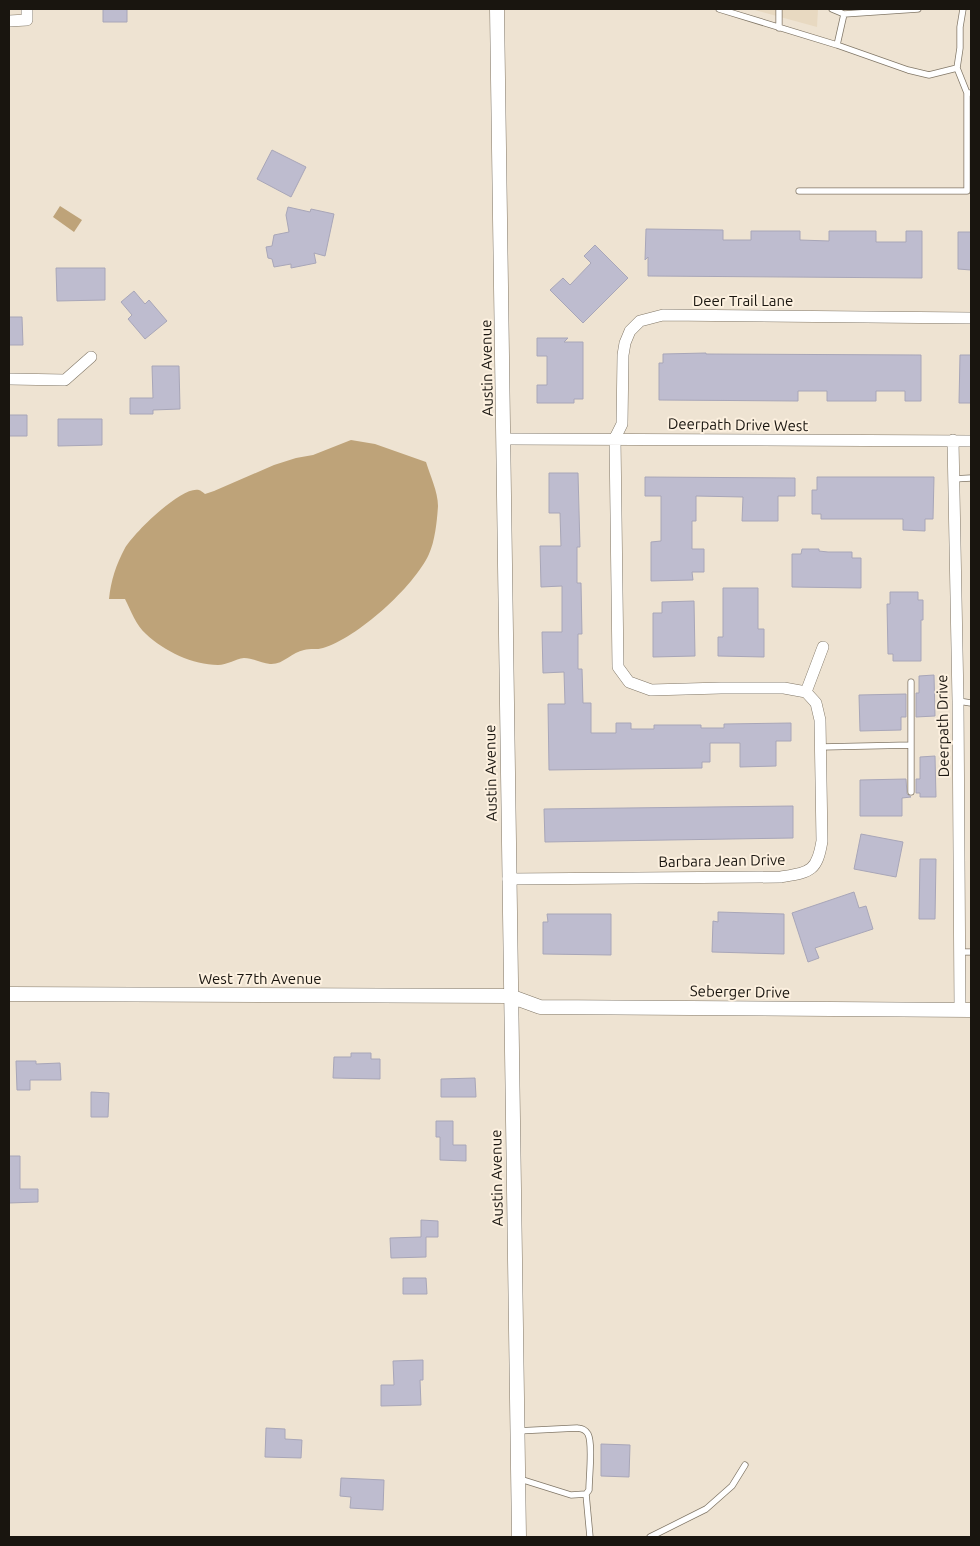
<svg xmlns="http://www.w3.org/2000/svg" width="980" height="1546" font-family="Ubuntu,sans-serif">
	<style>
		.built { fill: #e8d9c1 }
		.water { fill: #bea379 }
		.building { fill: #bebccf; stroke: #a8a6b8 }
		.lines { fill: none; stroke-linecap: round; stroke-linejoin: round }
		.service-casing { stroke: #817767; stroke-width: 7 }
		.minor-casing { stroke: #817767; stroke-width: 12 }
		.tertiary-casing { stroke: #817767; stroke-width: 15 }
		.service { stroke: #fff; stroke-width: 5.5 }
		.minor { stroke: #fff; stroke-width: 11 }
		.tertiary { stroke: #fff; stroke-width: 14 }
		.labels { text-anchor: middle; stroke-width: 4; stroke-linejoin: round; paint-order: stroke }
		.street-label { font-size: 15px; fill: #19150f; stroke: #fcf0df }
	</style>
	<rect width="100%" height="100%" fill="#eee3d2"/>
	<!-- built -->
	<path class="built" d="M751,9H818L817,27Z"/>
	<!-- water -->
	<path class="water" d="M60,206L82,220L74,232L53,217Z
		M351,440L375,444L426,462C430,475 438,492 438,506C437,521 435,541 429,554C414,587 357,638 323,648C317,650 310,648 304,650C292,652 283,665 270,664C261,663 253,658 244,658C235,659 227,665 218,665C193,665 164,651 146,634C136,625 131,611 125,599H109C111,580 116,565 125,548C133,534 182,485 199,490C200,490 204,493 205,494L214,491L274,465L296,458L313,455Z"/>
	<!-- building -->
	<path class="building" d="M103,9H127V22H103Z
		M272,150L306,167L291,197L257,179Z
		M288,207L310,212L311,209L334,214L325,256L314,253L316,263L291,268V264L274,267L272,259L268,258L266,247L272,246L274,235L289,232L286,215Z
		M646,229L723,230V240H751V231H800V240L829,241V231H876V242H906V231H922V278L648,276V257L645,260Z
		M958,232H971V270L958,269Z
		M595,245L628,278L583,323L550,290L563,278L570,285L591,263L584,256Z
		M56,268H105V300L57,301Z
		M134,291L145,304L149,300L167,321L145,339L128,319L132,315L121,302Z
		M9,317H22L23,345H9Z
		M537,338H568L564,342H583V399H574V403H537V385H547V356H537Z
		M706,353V354L921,355V401H905V391H876V401H827V391H798V401L659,400V363H663V354Z
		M960,355H971V403H959Z
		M152,366H179L180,409L153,410V414H130V398H153Z
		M9,415H27V436H9Z
		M58,419H102V445L58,446Z
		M549,473H578L580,547H577V583H581L582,634H578V669H582L583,703H591V733H616V723H631V729H654V725H701V728H724V724L791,723V741H776V766L740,767V743H710V762H702V768L549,770L548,704H565L564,672L543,673L542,632H562V586L541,587L540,546H561L560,513H549Z
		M645,477L795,478V496H778V521H742L743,497L696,496V521H692V549H704V572H692L693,580L651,581V542L661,541V496H645Z
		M817,477H934L933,519H925V531L903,530V519H821V514H812V490H817Z
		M802,549H819V551L828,552H852V558H861V588L792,587V554H801Z
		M723,588H758V629H764V657L718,656V637H723Z
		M890,592H918V600H923V620H921V661H893V654H888L887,604H890Z
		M694,601L695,656L653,657V613H662V602Z
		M934,675L935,716L916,717V693H919V676Z
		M906,694V717H901V730L860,731L859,695Z
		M935,756L936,797H920V793H916V779H920V757Z
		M906,779L907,794L911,797L902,798V816H860V780Z
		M793,806V838L545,842L544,809Z
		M861,834L903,842L896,877L854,869Z
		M920,859H936L935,919H919Z
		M854,892L859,908L866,906L873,929L815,948L819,958L808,962L792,913Z
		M718,912L784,914V954L712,952L713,921L718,922Z
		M547,914H611V955L543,954V922H548Z
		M351,1053H371V1059H380V1079L333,1078L334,1057H351Z
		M16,1061H36V1064L60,1063L61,1080H30V1090H17Z
		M475,1078L476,1097H441V1079Z
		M91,1092L109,1093L108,1117H91Z
		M436,1121H453V1145H466V1161L440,1160V1137H436Z
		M9,1156H20V1189H38V1202L9,1203Z
		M421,1220L438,1221V1237H426V1257L391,1258L390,1238L421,1237Z
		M403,1278H426L427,1294H403Z
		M423,1360V1380H420L421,1405L381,1406V1385H394L393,1361Z
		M266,1428L285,1429V1439L302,1440L301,1458L265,1457Z
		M601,1444L630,1445L629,1477L601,1476Z
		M341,1478L384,1480L383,1510L350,1508L351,1497L340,1496Z"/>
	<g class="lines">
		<defs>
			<path id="service" d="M719,9L837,45L908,70L929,75L957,68
				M832,9L844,14L918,9
				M963,9L960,27V48L957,68L967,93H971
				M779,28V9
				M837,45L844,14
				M799,191H967V93
				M953,479L971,478
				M911,682V792
				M958,701L971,703
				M821,747L911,745
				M960,952H971
				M517,1431L577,1428C582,1429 585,1429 588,1434C593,1444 589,1477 589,1490L586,1494L571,1495L520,1479
				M586,1494L590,1537
				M650,1537L706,1509L732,1486L745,1465"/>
			<path id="minor" d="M9,21L27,20V9
				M9,379L65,380L91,357
				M504,439L971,441
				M953,440L958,701L960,1010
				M806,692L823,647
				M508,879L781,877C810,872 817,872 822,841L820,720L816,703L806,692L784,688H721L651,690L629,682L618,667L615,438L622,424L623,355L625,343L630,331L640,321L663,315L971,318"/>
			<path id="tertiary" d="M497,9L519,1537
				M9,994L510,996L540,1007L971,1010"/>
		</defs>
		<!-- service casing -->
		<use href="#service" class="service-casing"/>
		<!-- minor casing -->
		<use href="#minor" class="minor-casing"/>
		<!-- tertiary casing -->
		<use href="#tertiary" class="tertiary-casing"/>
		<!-- service -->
		<use href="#service" class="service"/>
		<!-- minor -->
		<use href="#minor" class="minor"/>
		<!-- tertiary -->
		<use href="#tertiary" class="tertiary"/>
	</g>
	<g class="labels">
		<!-- street labels -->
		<g class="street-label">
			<text x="743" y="306">Deer Trail Lane</text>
			<text transform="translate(487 368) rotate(-91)" y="5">Austin Avenue</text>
			<text transform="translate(738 425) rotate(1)" y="5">Deerpath Drive West</text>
			<text transform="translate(943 726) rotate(-91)" y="5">Deerpath Drive</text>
			<text transform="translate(491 773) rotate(-91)" y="5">Austin Avenue</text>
			<text transform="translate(722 861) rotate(-1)" y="5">Barbara Jean Drive</text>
			<text x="260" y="984">West 77th Avenue</text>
			<text transform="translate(740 992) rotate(1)" y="5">Seberger Drive</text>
			<text transform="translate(497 1178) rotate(-91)" y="5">Austin Avenue</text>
		</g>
	</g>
	<!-- border -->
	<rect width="980" height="1546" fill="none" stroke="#19150f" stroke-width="20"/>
</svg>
